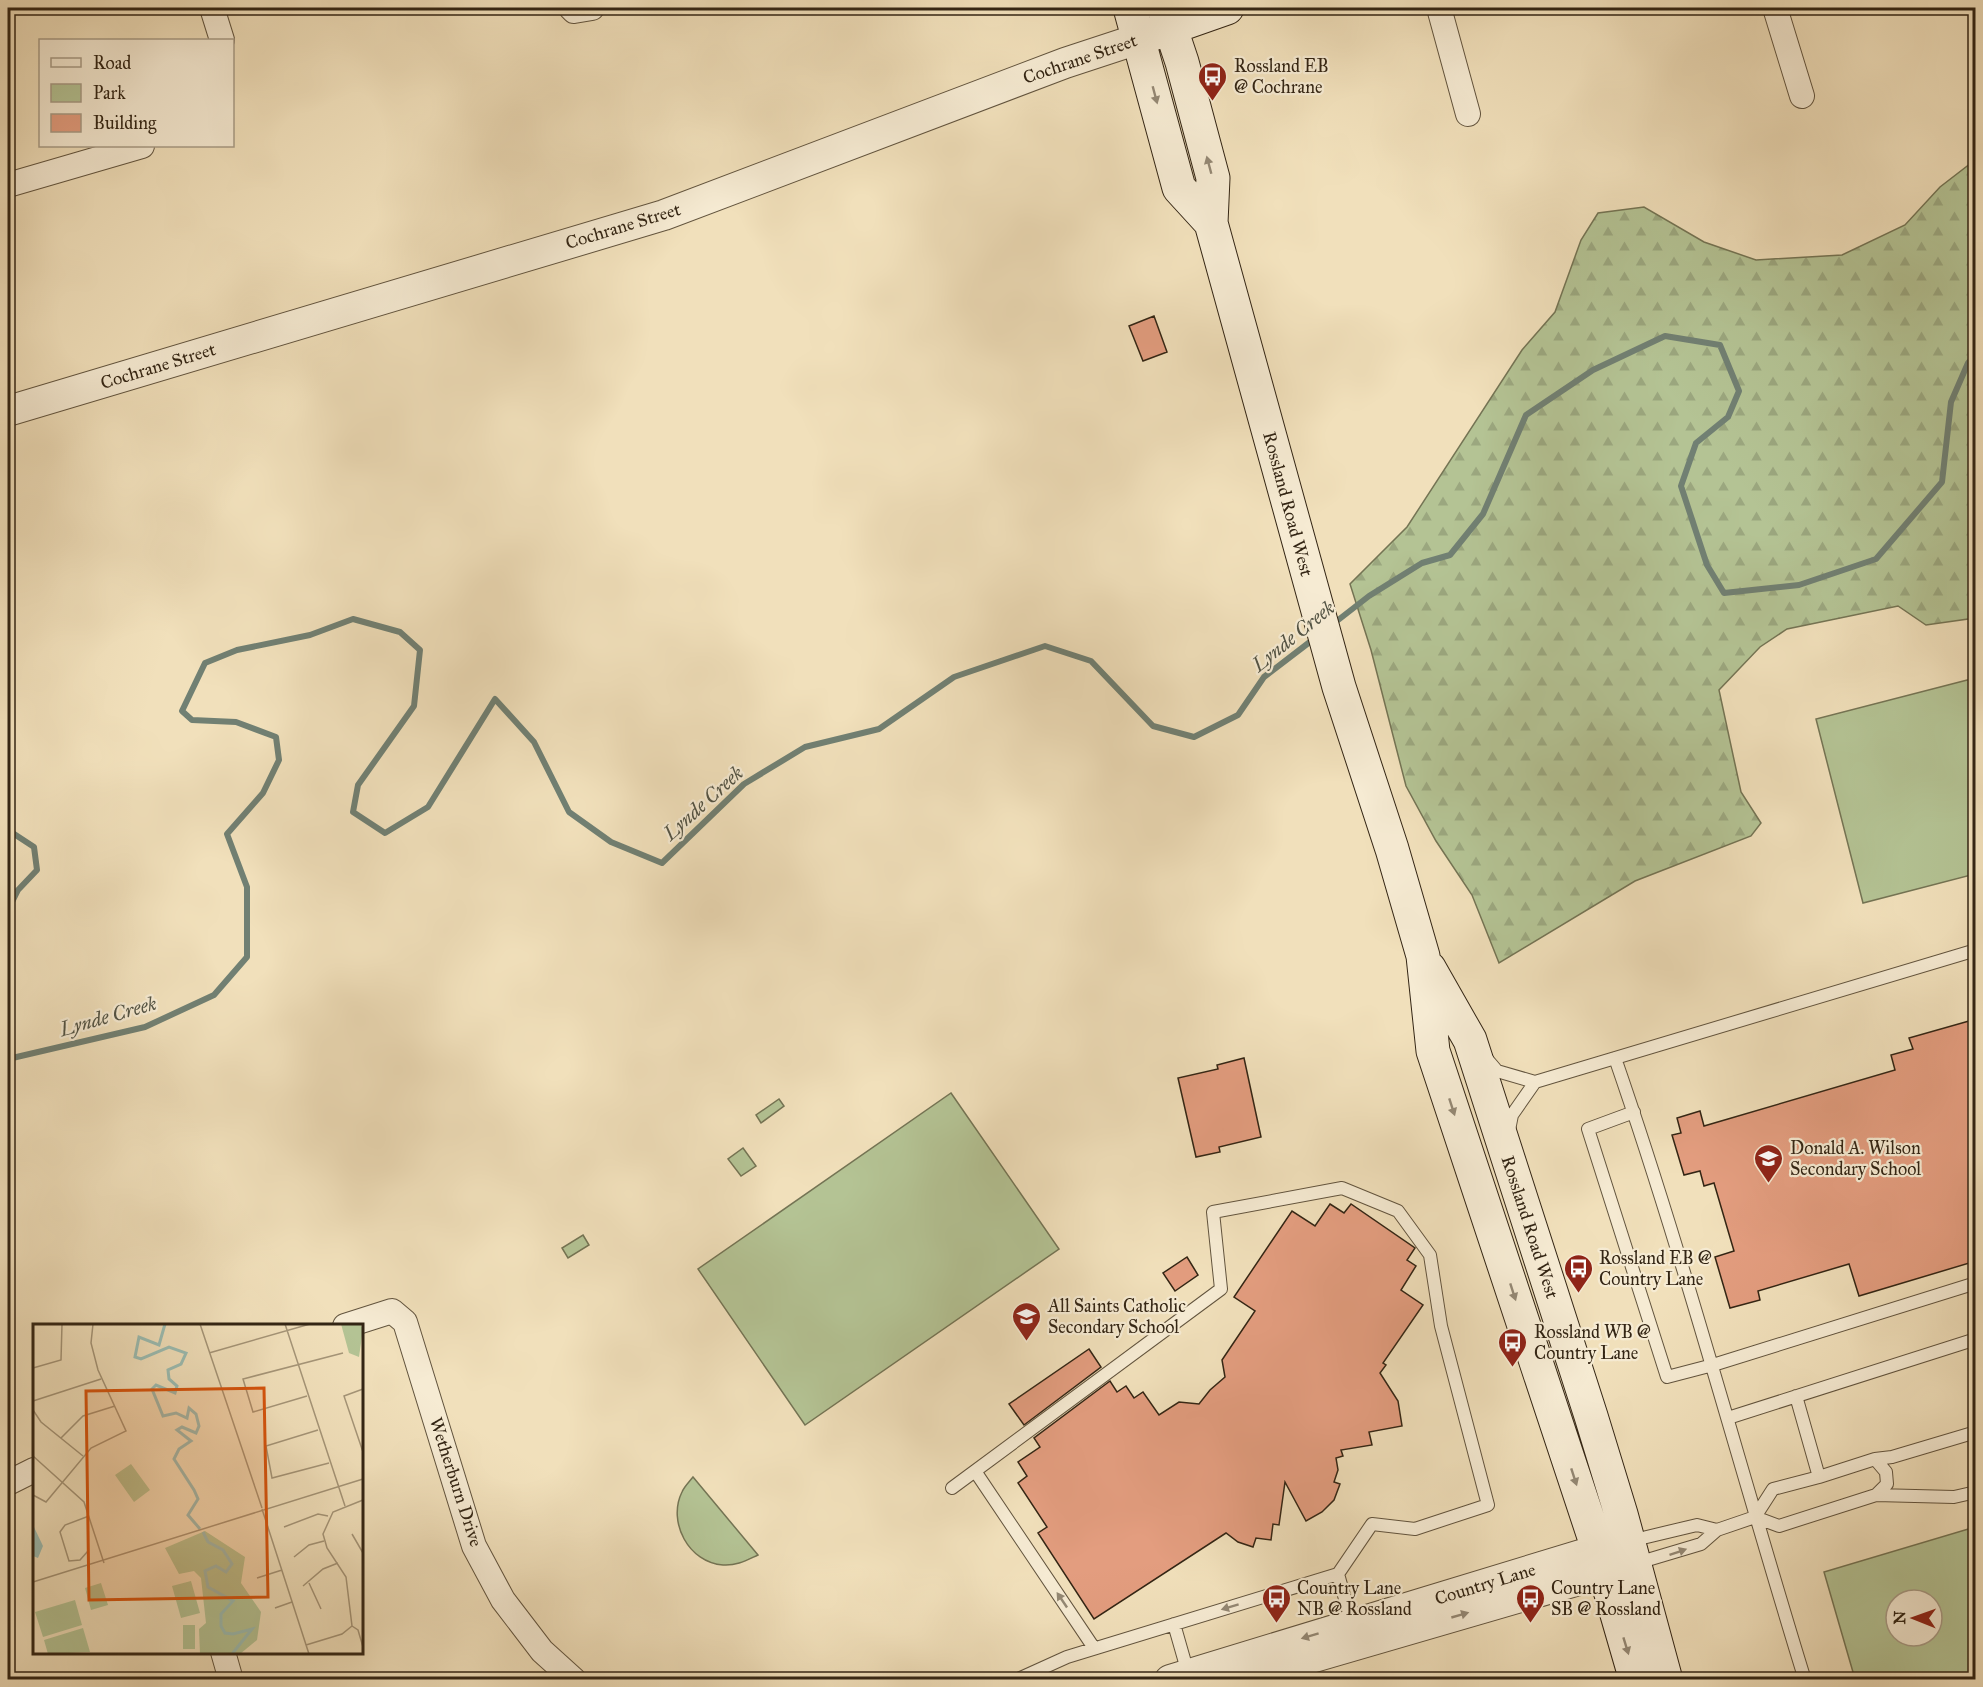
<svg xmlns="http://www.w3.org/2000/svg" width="1983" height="1687" font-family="'IM FELL Great Primer',serif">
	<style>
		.forest { fill: url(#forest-firs); stroke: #747454; stroke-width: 1.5 }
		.park { fill: #b4c394; stroke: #747454; stroke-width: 1.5; fill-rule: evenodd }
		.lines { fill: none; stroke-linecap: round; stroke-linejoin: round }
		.stream { stroke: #718073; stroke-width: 6 }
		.building { fill: #e39d7f; stroke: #332514; stroke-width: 1.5 }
		.service-casing { stroke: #62543e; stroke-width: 14 }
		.minor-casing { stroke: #62543e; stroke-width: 26 }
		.tertiary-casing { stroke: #62543e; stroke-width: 32 }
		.secondary-casing { stroke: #332514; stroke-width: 35 }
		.service { stroke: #f6ebd3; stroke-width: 12 }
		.minor { stroke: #f6ebd3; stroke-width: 24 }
		.tertiary { stroke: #f6ebd3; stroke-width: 30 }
		.secondary { stroke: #f6ebd3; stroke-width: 33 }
		.oneway { fill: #948874 }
		.labels { text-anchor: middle; stroke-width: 4.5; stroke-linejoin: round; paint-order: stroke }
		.street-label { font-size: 18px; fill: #332514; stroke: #f6ebd3 }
		.poi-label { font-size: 18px; fill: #332514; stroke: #f6ebd3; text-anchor: start }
		.water-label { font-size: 20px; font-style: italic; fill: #525344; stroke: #f6ebd3 }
		.inset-river { fill: none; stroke: #9bbdb3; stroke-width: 3 }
		.inset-road { fill: none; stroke: #a59578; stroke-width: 1.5 }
		.view { fill: #d6540d; fill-opacity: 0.15; stroke: #d6540d; stroke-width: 3 }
		.inset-edge { fill: none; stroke: #332514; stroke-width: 3 }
	</style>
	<defs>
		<pattern id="forest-firs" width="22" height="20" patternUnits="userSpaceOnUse" patternTransform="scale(1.5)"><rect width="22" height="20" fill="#b4c394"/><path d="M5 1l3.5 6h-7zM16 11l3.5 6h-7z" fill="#9ba77f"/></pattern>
	</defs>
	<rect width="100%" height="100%" fill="#f1e0bb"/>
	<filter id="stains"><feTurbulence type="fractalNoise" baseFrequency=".00333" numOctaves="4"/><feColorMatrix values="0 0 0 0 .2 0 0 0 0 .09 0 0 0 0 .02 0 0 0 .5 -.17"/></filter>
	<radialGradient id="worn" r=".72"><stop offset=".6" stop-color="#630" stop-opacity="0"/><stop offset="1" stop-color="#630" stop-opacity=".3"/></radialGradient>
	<!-- forest -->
	<path class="forest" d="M1975,160V618L1926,625L1898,606L1787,629L1760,647L1719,690L1741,792L1761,823L1751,836L1635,881L1499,963L1472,895L1436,841L1406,786L1371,650L1350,584L1407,527L1522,350L1555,312L1581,240L1598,213L1644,207L1704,242L1756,260L1842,255L1905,225L1940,187Z"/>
	<!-- park -->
	<path class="park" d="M1975,678V874L1863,903L1816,719Z
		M951,1093L1059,1249L805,1425L698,1269Z
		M779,1099L784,1106L761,1123L756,1115Z
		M743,1148L756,1166L741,1176L728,1159Z
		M583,1235L589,1245L568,1258L562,1248Z
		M693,1477L758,1555C747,1560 737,1566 723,1565C689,1563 667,1522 682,1492C684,1487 689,1482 693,1477Z
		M1975,1527V1679H1855L1824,1572ZM1896,1600H1932V1636H1896Z"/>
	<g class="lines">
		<!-- stream -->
		<path class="stream" d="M1333,624L1369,596L1422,563L1450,555L1483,514L1526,415L1593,370L1665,336L1720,345L1739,391L1728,417L1696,443L1681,486L1707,565L1724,593L1799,585L1876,559L1942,482L1951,402L1968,363L1976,354
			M8,830L34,847L37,870L18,890L8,910
			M8,1059L145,1027L214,995L247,957V887L227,834L263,793L279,760L276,737L236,722L192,720L182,711L205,663L237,650L310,635L353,619L400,632L420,650L414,706L358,785L353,812L385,833L428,807L495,699L534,742L569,812L611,842L662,863L744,784L805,747L879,729L954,677L1045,646L1091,661L1153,726L1194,737L1238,715L1264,677L1315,638"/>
	</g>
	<!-- building -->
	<path class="building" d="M1154,316L1167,352L1143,361L1129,326Z
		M1976,1019V1261L1859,1296L1849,1264L1758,1291L1760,1300L1730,1308L1715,1257L1734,1251L1714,1183L1704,1186L1700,1171L1684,1175L1672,1135L1681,1133L1677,1118L1700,1111L1704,1126L1895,1070L1891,1055L1913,1049L1909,1038Z
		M1244,1058L1261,1137L1219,1147L1220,1152L1196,1157L1178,1078L1218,1069L1217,1065Z
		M1330,1204L1344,1213L1351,1204L1415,1248L1407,1260L1416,1266L1401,1290L1423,1305L1383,1363L1386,1365L1380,1373L1398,1401L1402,1426L1369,1432L1372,1445L1341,1450L1343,1456L1336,1458L1338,1470L1334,1482L1340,1484L1334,1500L1322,1512L1306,1521L1285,1482L1279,1525L1273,1524L1271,1540L1256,1538L1253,1547L1238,1542L1226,1533L1094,1619L1038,1533L1047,1527L1018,1483L1027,1476L1018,1462L1040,1447L1034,1438L1110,1381L1117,1392L1126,1386L1134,1398L1143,1392L1159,1415L1179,1402L1199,1404L1210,1390L1225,1377L1222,1360L1255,1311L1234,1297L1292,1211L1315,1226Z
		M1187,1257L1198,1275L1175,1291L1163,1273Z
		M1089,1349L1101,1367L1024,1425L1009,1404Z"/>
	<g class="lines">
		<defs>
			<path id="service" d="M1486,1058L1497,1071L1535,1082L1976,950
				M1615,1058C1686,1263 1741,1473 1805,1680
				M1634,1112L1588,1129L1667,1377L1713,1365L1976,1283
				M1509,1130L1512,1115L1535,1082
				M1796,1396L1819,1477
				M1728,1418L1976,1339
				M1875,1459L1892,1457L1976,1432
				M975,1471L1094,1648
				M952,1488L1221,1289L1213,1212L1342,1188L1398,1211L1430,1255L1441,1326L1488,1505L1415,1529L1372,1524L1338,1574
				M1876,1495L1954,1497L1976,1492
				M1630,1541L1697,1525L1717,1530
				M1634,1564L1701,1544L1717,1530L1755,1517L1779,1526L1876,1495L1887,1484L1886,1472L1875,1459L1819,1477L1773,1489L1755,1517
				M1174,1624L1188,1673
				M1016,1680L1067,1657L1338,1574L1352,1624"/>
			<path id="minor" d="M212,8L222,40
				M571,8L574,11L592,8
				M1439,8L1468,114
				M1775,8L1802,96
				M8,185L142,146
				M345,1326L392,1311L405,1322L474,1546L503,1600L542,1651L574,1680
				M8,1483L34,1470
				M223,1652L231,1680"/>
			<path id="tertiary" d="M8,411L664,215L1065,63L1138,39
				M1249,1676L1627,1566
				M1170,1680L1620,1543"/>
			<path id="secondary" d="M1130,8L1179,188L1211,223
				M1164,8L1182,62L1213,178L1211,223L1339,687L1392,849L1423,956L1433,1051L1598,1549L1636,1680
				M1150,35L1227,8
				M1429,968L1470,1040L1591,1416L1621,1514L1666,1680"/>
		</defs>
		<!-- service casing -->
		<use href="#service" class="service-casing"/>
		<!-- minor casing -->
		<use href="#minor" class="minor-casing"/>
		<!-- tertiary casing -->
		<use href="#tertiary" class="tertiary-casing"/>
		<!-- secondary casing -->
		<use href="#secondary" class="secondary-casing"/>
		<!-- service -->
		<use href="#service" class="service"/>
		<!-- minor -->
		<use href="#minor" class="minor"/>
		<!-- tertiary -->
		<use href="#tertiary" class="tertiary"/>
		<!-- secondary -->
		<use href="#secondary" class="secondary"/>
	</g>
	<!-- one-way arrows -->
	<defs><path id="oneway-solid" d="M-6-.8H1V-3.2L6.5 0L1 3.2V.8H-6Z" transform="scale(1.5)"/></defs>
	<g class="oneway">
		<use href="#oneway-solid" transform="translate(1155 95) rotate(75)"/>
		<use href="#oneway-solid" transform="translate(1209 165) rotate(-105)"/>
		<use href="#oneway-solid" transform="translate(1452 1107) rotate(72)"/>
		<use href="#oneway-solid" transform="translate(1513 1292) rotate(72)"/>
		<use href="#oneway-solid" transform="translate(1574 1477) rotate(72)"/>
		<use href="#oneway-solid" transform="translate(1678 1552) rotate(-19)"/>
		<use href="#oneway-solid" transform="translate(1062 1600) rotate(-124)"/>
		<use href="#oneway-solid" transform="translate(1230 1607) rotate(163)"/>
		<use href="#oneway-solid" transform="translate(1460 1615) rotate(-16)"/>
		<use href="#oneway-solid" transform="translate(1310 1636) rotate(163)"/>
		<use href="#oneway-solid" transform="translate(1626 1646) rotate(73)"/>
	</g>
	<!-- icons -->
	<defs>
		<symbol id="bus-pin" viewBox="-11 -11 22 30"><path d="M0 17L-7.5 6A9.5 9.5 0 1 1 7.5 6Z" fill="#8f2418" stroke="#f6ebd3"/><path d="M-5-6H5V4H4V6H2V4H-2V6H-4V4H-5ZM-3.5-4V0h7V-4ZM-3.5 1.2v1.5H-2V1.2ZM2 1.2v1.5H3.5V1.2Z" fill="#fff"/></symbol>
		<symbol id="school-pin" viewBox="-11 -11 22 30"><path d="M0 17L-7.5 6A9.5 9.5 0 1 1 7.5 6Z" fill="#8f2418" stroke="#f6ebd3"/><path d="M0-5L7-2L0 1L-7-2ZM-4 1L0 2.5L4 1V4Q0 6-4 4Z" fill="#fff"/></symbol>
	</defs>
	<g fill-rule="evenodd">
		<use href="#bus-pin" x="1196" y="60" width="33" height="45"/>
		<use href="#school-pin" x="1752" y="1142" width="33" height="45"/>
		<use href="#bus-pin" x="1562" y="1252" width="33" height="45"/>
		<use href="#school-pin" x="1010" y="1300" width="33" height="45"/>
		<use href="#bus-pin" x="1496" y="1326" width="33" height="45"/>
		<use href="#bus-pin" x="1260" y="1582" width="33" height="45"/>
		<use href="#bus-pin" x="1514" y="1582" width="33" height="45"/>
	</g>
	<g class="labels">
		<!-- street labels -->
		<g class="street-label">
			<text transform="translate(1080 59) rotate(-19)" y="6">Cochrane Street</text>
			<text transform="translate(623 226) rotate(-17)" y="6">Cochrane Street</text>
			<text transform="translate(158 366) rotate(-17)" y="6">Cochrane Street</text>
			<text transform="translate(1288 504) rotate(75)" y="6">Rossland Road West</text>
			<text transform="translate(1530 1227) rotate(72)" y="6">Rossland Road West</text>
			<text transform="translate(456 1482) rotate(72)" y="6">Wetherburn Drive</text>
			<text transform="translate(1485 1584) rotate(-17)" y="6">Country Lane</text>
		</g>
		<!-- poi labels -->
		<g class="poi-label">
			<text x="1234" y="72">Rossland EB<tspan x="1234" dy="21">@ Cochrane</tspan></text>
			<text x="1790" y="1154">Donald A. Wilson<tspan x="1790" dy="21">Secondary School</tspan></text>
			<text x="1599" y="1264">Rossland EB @<tspan x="1599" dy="21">Country Lane</tspan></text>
			<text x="1048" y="1312">All Saints Catholic<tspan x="1048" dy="21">Secondary School</tspan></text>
			<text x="1534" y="1338">Rossland WB @<tspan x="1534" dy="21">Country Lane</tspan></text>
			<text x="1297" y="1594">Country Lane<tspan x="1297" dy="21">NB @ Rossland</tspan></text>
			<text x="1551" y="1594">Country Lane<tspan x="1551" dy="21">SB @ Rossland</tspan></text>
		</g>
		<!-- water labels -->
		<g class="water-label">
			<text transform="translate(1293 636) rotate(-39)" y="7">Lynde Creek</text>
			<text transform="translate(703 803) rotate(-42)" y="7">Lynde Creek</text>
			<text transform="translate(108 1016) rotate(-16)" y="7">Lynde Creek</text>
		</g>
	</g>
	<!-- overview -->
	<g transform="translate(33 1324)">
		<rect width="330" height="330" fill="#f1e0bb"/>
		<path d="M308,0H327L330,5L326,33L316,29ZM172,207L212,233L208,259L228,288L224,316L207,330H167L166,305L173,299L168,254L161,247L146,250L132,224Z" fill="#b4c394"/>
		<path d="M98,140L117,166L101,178L82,151ZM158,257L167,289L148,294L139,262ZM68,259L75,281L58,286L52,264ZM42,276L49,301L10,313L2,288ZM150,301H162V325H150ZM50,304L57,328L15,330L11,316Z" fill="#b4c394"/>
		<path d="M0,201L10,222L5,234L0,232Z" fill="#9bbdb3"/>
		<path class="inset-river" d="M132,0L126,21L106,13L102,33L108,35L136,23L153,29L148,40L135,46L136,55L144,62L142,69L123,61L119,65L130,92L143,89L154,94L156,84L163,90L166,102L163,109L149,103L144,106L158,117L146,125L141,135L161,166L165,175L155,191L167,205M170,208L175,218L190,226L199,240L193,248L183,242L172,247L175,263L200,277L188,290V302L192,309L200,310L219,305L199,330"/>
		<path class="inset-road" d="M167,0L229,184M252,0L312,182M176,29L277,0M0,44L28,36L29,0M330,65L311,72L330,128M274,72L220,88L210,55L310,29M0,77L68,55M0,86L8,98L50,132M285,106L233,122L239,154L296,139M28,114L50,92L82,82M0,132L51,178L71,239M0,171L13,178L58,124L93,107L65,46L58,19L60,0M229,185L276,330M251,203L285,190L295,192M319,210L330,229M55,227L47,236L36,237L27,208L32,201L56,192M261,233L276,221L291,217M224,254L249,246M0,258L330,155M276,259L288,285M270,262L290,245L305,239M242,284L259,278M319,302L325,306L330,323M273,321L309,310L319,302L313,253L294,224L290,210L300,188L330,176"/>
		<path class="view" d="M231,64L235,273L56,276L53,67Z"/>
		<rect width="330" height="330" class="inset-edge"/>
	</g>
	<!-- margin -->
	<rect width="1983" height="1687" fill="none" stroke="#f1e0bb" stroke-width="30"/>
	<rect x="9" y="9" width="1965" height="1669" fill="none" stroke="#332514" stroke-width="3"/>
	<rect x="15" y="15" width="1953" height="1657" fill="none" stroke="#332514" stroke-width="1.5"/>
	<!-- legend -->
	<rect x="39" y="39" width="195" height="108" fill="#f6ebd3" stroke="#a89c87" stroke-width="1.5"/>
	<rect x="51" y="58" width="30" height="9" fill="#f6ebd3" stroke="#a89c87" stroke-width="1.5"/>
	<text x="93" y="69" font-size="18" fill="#332514">Road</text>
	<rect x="51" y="84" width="30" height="18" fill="#b4c394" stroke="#a89c87" stroke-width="1.5"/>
	<text x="93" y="99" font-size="18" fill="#332514">Park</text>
	<rect x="51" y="114" width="30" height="18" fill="#e39d7f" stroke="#a89c87" stroke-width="1.5"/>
	<text x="93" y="129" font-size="18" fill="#332514">Building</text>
	<!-- north arrow -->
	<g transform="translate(1914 1618) rotate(271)"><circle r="28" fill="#f6ebd3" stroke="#a89c87" stroke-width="1.5"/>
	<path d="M0-4.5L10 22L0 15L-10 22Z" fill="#8f2418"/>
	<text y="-9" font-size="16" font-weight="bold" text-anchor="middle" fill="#332514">N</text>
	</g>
	<rect width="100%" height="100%" filter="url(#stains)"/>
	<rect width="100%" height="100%" fill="url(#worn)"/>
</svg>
